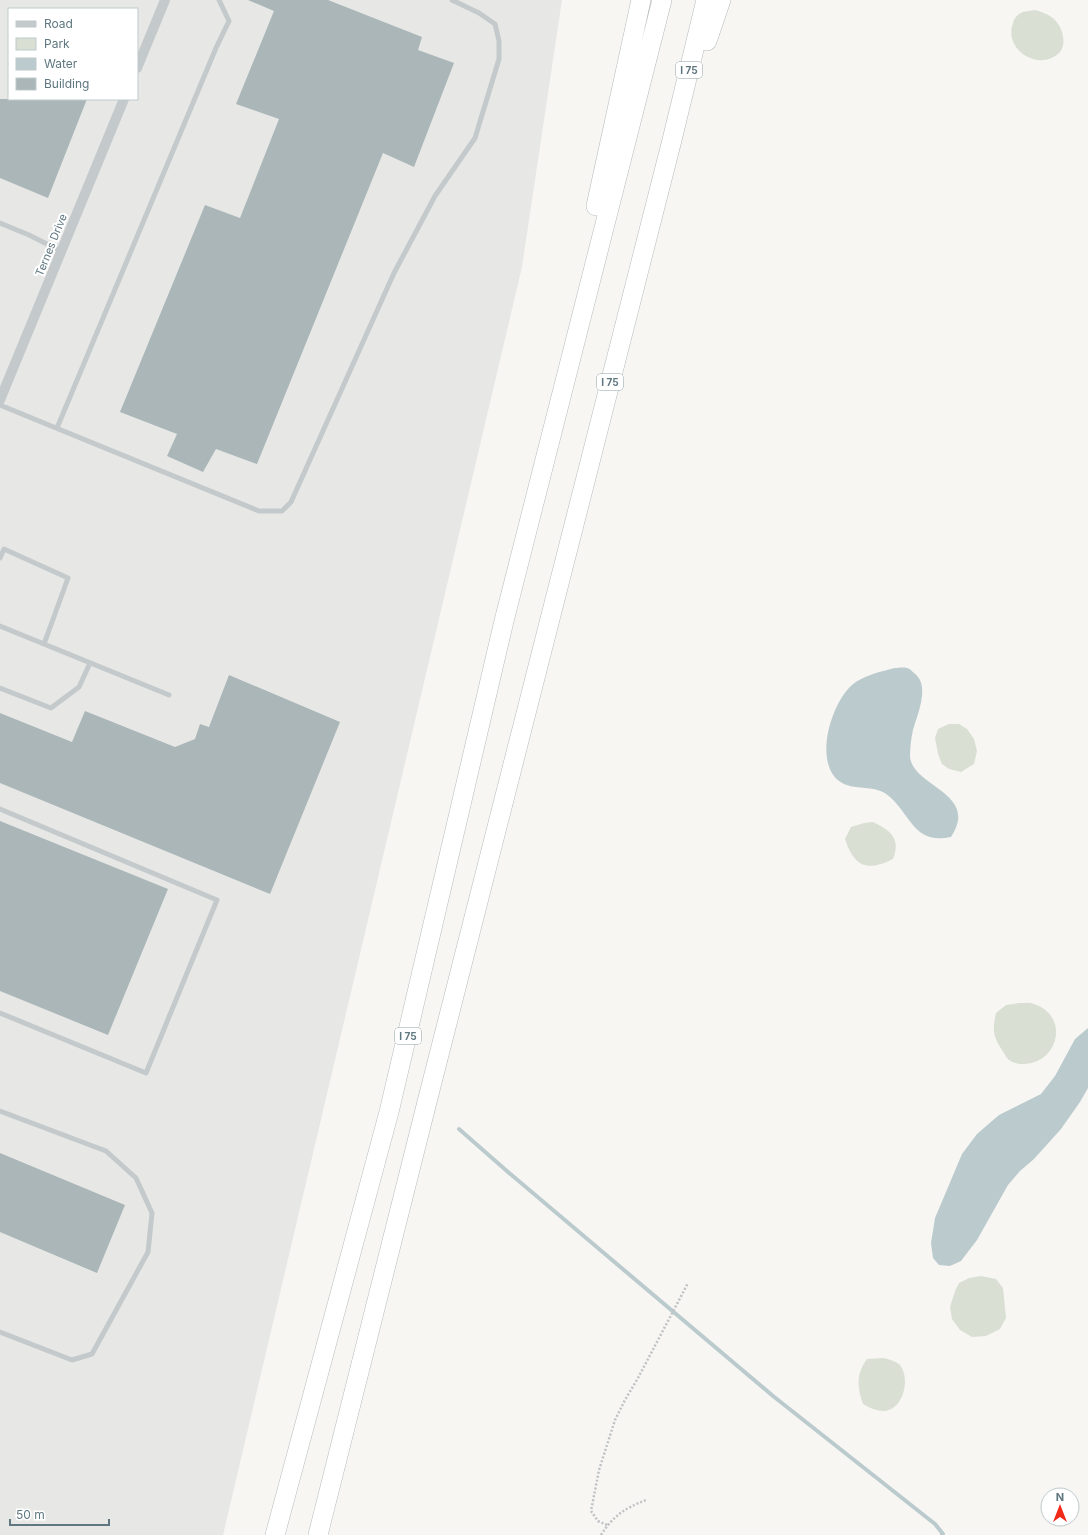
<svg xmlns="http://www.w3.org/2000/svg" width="1088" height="1535" font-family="Inter,sans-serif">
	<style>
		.built { fill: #e7e8e6; fill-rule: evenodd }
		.green { fill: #d9dfd3 }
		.water { fill: #bbcbcd }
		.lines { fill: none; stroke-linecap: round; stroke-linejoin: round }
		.stream { stroke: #bbcbcd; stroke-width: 4 }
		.building { fill: #aab6b8 }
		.motorway-casing { stroke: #b6bbbd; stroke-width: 20 }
		.path { stroke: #bfc2c4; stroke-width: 2.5; stroke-dasharray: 2 2; stroke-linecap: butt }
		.service { stroke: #c4c9cb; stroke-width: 5 }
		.minor { stroke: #c4c9cb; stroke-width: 10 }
		.motorway { stroke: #fff; stroke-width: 19 }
		.labels { text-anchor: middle; stroke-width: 4; stroke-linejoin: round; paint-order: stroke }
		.shield { fill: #fff; stroke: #8fa0a6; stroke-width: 1 }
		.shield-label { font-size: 10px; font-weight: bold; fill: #5f7780 }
		.street-label { font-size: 11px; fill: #5f7780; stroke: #fff }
	</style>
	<rect width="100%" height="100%" fill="#f7f6f3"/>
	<!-- built -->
	<path class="built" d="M0,0H562L522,267L223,1535H0ZM9,9H137V99H9Z"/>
	<!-- green -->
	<path class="green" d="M1035,10C1042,12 1048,14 1054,19C1062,26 1068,44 1059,53C1039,72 1003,50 1013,23C1014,19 1017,14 1023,12C1026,11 1031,11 1035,10Z
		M949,724H959L967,729L974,739L977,751L974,764L961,772L949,769L942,764L938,754L935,738L938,729Z
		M873,822C891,831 901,838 893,859C867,872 854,867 845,839L851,827L864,823Z
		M1019,1003C1024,1003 1030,1002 1034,1004C1071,1016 1058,1066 1021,1064C1012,1063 1008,1061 1004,1053C993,1037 992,1032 996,1013L1006,1005Z
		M981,1276L996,1279L1003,1288L1006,1318L1000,1329L986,1336L972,1337L960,1330L952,1319L950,1307L955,1291L959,1283L969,1278Z
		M883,1358C889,1359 895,1361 900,1365C911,1379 903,1410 884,1411C876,1411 870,1408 863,1404C857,1387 856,1374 867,1359Z"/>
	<!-- water -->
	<path class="water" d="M895,668C898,668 903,667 907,668C909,668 912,671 914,673C931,685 917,715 913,730C911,739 910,748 910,757C913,787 980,793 951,837C915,845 911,816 890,797C876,783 853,792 839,781C813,761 832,702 852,685C862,676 882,671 895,668Z
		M1088,1028V1088L1080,1102L1061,1129L1034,1159L1020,1171L1008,1185L977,1240L961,1261L950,1266L939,1265L933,1258L931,1243L935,1218L962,1154L977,1134L999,1115L1041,1094L1055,1076L1075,1039Z"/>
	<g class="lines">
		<!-- stream -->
		<path class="stream" d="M459,1129L508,1172L773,1396L935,1524L943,1534L942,1535"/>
	</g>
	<!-- building -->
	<path class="building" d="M248,0H328L422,37L418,50L454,63L414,167L383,153L257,464L216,449L203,472L167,456L177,434L120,412L205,205L240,218L279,119L236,104L274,11Z
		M0,99H87L48,198L0,178Z
		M229,675L340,722L270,894L0,783V713L72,742L85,711L175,747L195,739L200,724L209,727Z
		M0,821L168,889L108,1035L0,991Z
		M0,1153L125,1205L97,1273L0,1232Z"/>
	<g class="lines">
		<defs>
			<path id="motorway" d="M707,41L721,0
				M596,206L641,0
				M275,1535L389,1112L504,621L662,0
				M318,1535L428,1098L672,140L706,0"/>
		</defs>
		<!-- motorway casing -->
		<use href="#motorway" class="motorway-casing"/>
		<!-- path -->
		<path class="path" d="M607,1525L598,1521L591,1511L599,1470L615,1420L625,1400L638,1378L688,1283
			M601,1535C613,1516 625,1508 646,1500"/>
		<!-- service -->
		<path class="service" d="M0,223L29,235L61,251
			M0,405L259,511H282L291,502L394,273L435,196L475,138L499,59V41L495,24L479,13L452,0
			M57,428L216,48L229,21L219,0
			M0,558L4,549L68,578L44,644
			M0,626L169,695
			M0,688L51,708L79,687L90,663
			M0,809L217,900L146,1073L0,1013
			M0,1111L106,1151L136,1178L152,1213L148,1252L92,1354L72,1360L0,1332"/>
		<!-- minor -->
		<path class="minor" d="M137,68L165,0
			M0,400L124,99"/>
		<!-- motorway -->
		<use href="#motorway" class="motorway"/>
	</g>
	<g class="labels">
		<!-- shield labels -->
		<g class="shield">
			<rect x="676" y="62" width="26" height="16" rx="3"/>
			<rect x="597" y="374" width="26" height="16" rx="3"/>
			<rect x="395" y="1028" width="26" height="16" rx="3"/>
		</g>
		<g class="shield-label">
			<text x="689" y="74">I 75</text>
			<text x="610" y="386">I 75</text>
			<text x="408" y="1040">I 75</text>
		</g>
		<!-- street labels -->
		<g class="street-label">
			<text transform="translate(51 245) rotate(-68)" y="4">Ternes Drive</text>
		</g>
	</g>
	<!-- legend -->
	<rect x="8" y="8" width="130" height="92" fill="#ffffff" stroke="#bfc9cc"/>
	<rect x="16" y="21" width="20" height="6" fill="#c4c9cb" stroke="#bfc9cc"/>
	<text x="44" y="28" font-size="12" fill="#5f7780">Road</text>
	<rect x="16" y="38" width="20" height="12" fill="#d9dfd3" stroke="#bfc9cc"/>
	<text x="44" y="48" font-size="12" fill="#5f7780">Park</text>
	<rect x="16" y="58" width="20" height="12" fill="#bbcbcd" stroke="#bfc9cc"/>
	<text x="44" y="68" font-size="12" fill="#5f7780">Water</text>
	<rect x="16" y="78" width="20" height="12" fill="#aab6b8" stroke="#bfc9cc"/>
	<text x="44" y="88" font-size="12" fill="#5f7780">Building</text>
	<!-- north arrow -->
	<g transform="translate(1060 1507)"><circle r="19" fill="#ffffff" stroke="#bfc9cc"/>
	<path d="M0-3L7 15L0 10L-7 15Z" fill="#f12a18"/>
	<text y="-6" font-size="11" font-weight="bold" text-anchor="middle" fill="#5f7780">N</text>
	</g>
	<!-- scale -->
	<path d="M10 1519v6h99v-6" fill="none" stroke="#5f7780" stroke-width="2"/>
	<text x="16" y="1519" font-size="12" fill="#5f7780" stroke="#ffffff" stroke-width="3" paint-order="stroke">50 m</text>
</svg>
